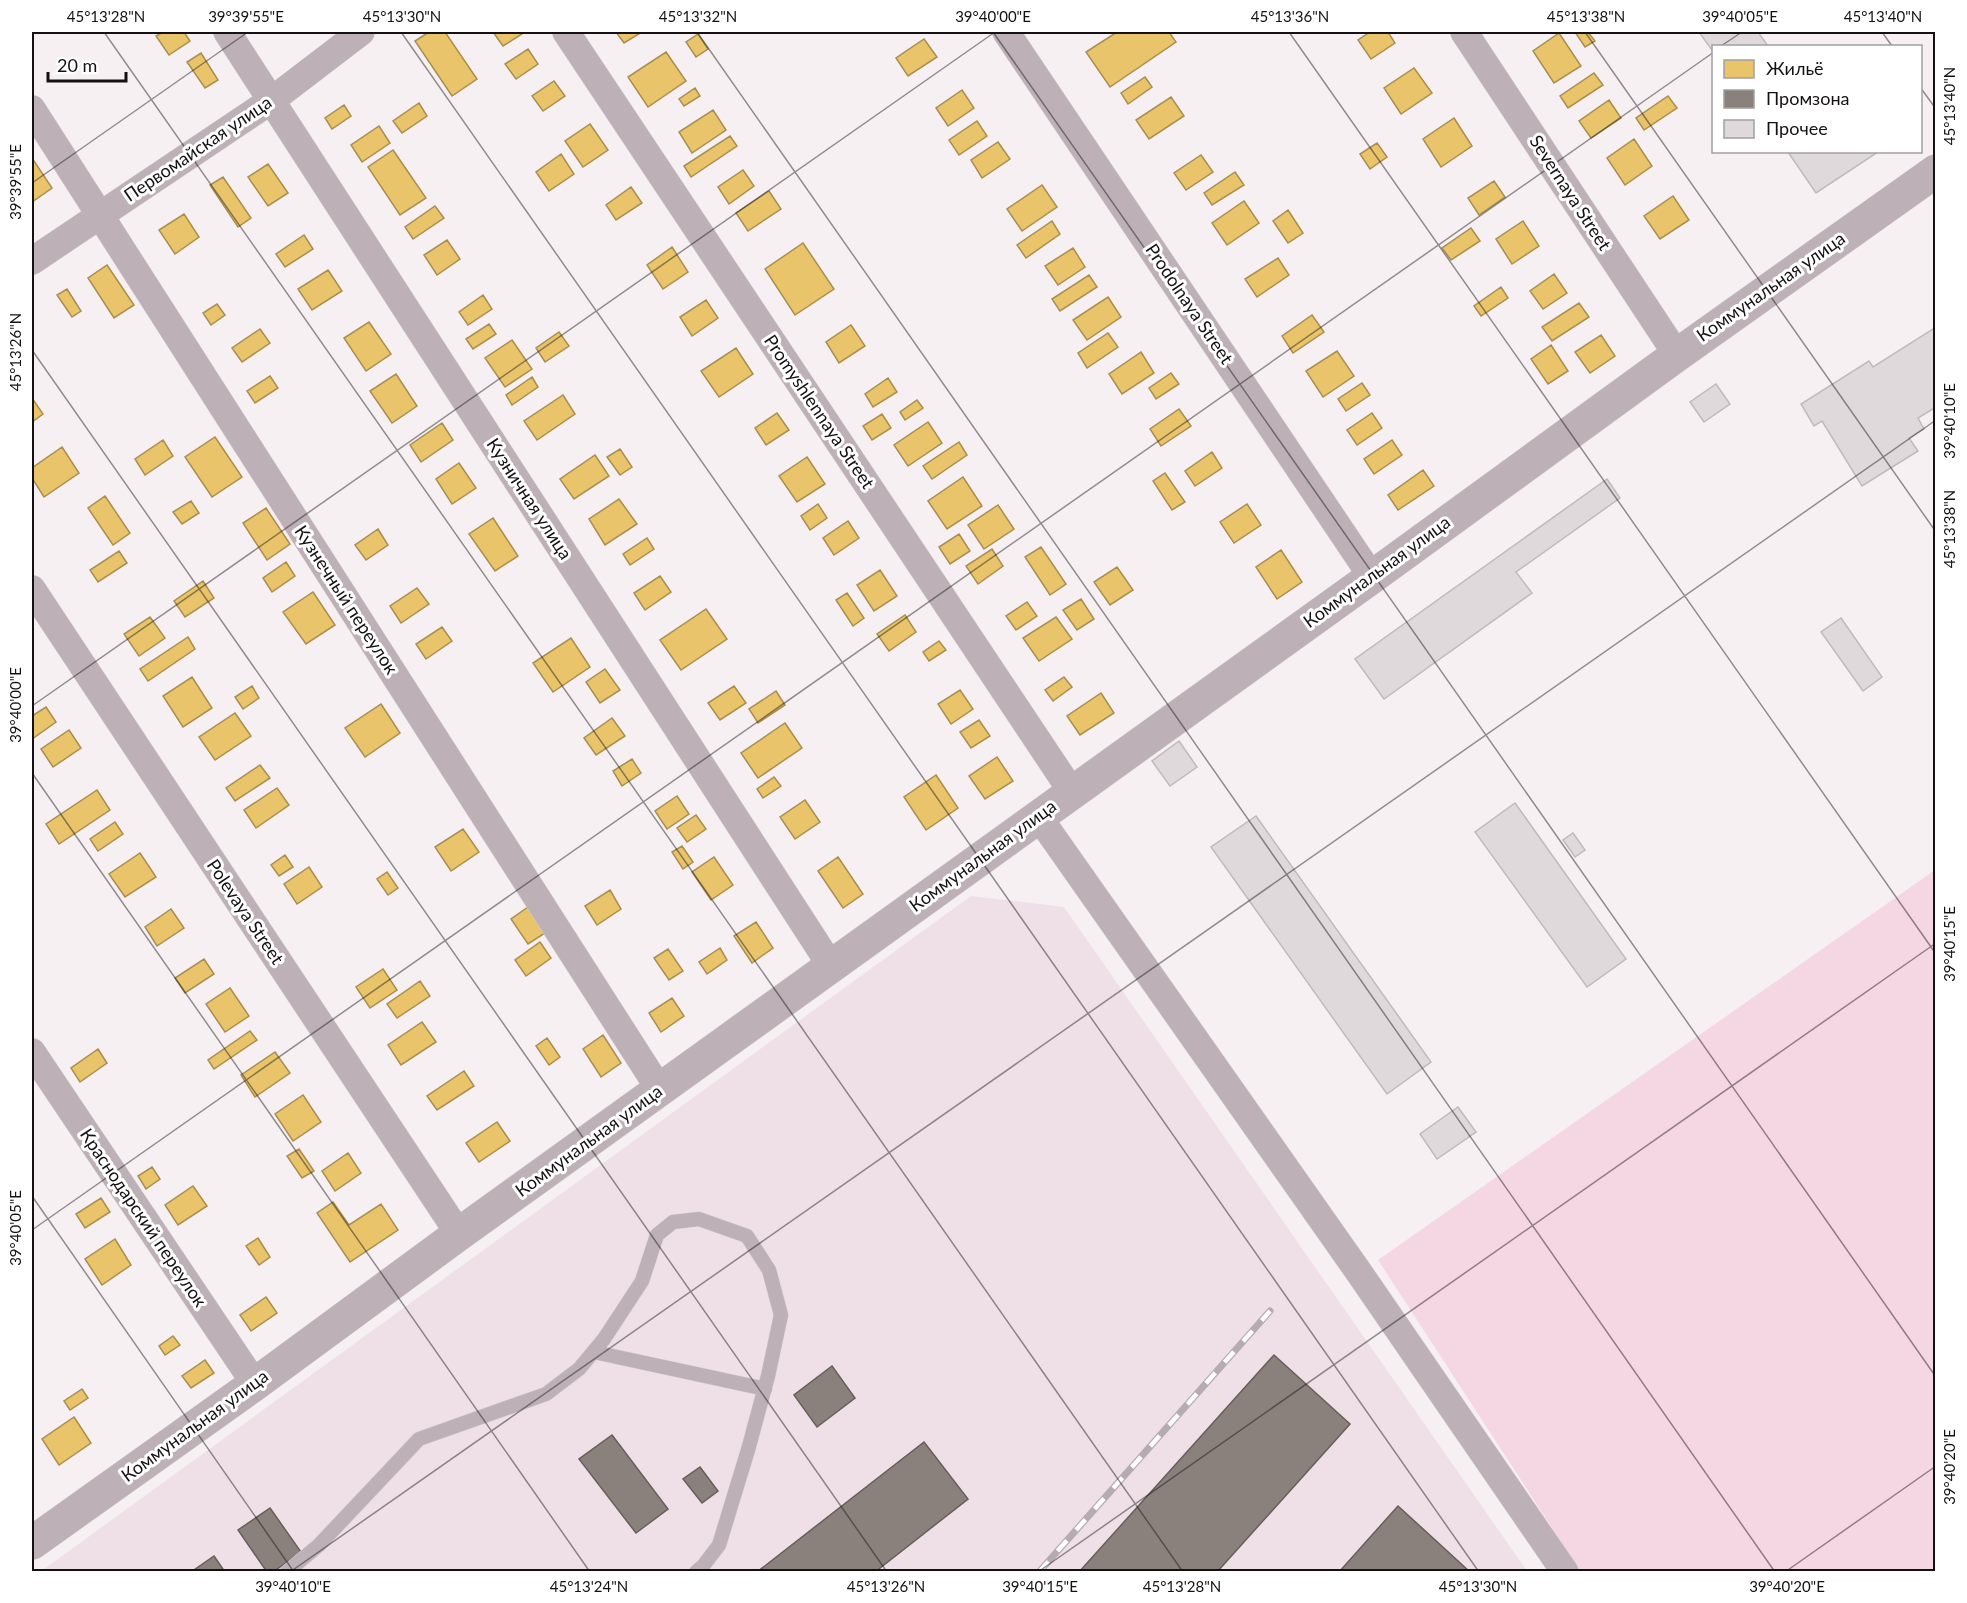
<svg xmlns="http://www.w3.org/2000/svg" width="1967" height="1603" font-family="Lato,sans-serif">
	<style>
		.built { fill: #efdfe6 }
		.green { fill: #f5d6e3 }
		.homes { fill: #e9c46a; stroke: #a98e50; stroke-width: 1.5 }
		.industry { fill: #8a817c; stroke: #675f5c; stroke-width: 1.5 }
		.building { fill: #dfd9db; stroke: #bfbabc; stroke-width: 1.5 }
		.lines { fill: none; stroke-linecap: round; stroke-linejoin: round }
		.service-casing { stroke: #d2cdcf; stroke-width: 15 }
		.minor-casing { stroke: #d2cdcf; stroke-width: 28 }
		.tertiary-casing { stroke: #d2cdcf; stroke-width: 34 }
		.service { stroke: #bdb0b6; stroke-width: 14 }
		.minor { stroke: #bdb0b6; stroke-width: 27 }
		.tertiary { stroke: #bdb0b6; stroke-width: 33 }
		.rail-casing { stroke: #b6acb0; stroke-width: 7 }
		.rail { stroke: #fff; stroke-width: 4.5; stroke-dasharray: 14; stroke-linecap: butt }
		.ticks { fill: none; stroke: #151113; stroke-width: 1.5; stroke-opacity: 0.45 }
		.labels { text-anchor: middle; stroke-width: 6; stroke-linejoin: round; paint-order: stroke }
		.street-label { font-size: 18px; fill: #151113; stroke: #fff }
		.neatline { fill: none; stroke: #151113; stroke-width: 2 }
		.ticks-label { font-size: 15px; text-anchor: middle; fill: #151113 }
	</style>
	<rect width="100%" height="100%" fill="#f7f0f3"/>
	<!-- built -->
	<path class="built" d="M971,896L1064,907L1527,1571L40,1572Z"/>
	<!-- green -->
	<path class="green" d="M1935,870V1571H1580L1378,1260Z"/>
	<!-- homes -->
	<path class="homes" d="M163,32H184L190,41L169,55L156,36Z
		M429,32H445L477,79L452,96L415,41Z
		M493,32H525L503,46Z
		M616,32H642L624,43Z
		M1117,32H1169L1176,42L1110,87L1086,52Z
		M1370,32H1388L1395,43L1371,59L1358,40Z
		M1575,32H1588L1595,41L1585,47Z
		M1559,33L1581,66L1554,83L1533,51Z
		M698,34L708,49L696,57L686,42Z
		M924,39L937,57L908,76L896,58Z
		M528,49L538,64L516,79L505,64Z
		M666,52L686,81L648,107L628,77Z
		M201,53L218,80L205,88L187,62Z
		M1414,68L1432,93L1401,114L1384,88Z
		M1594,73L1603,85L1568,108L1560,96Z
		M1145,77L1152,87L1128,104L1121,93Z
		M554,81L565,96L543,111L532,96Z
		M695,88L700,96L684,106L679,99Z
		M962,90L974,108L948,126L936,108Z
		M1668,96L1677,108L1644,130L1636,118Z
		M1171,97L1184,116L1149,139L1136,120Z
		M1609,100L1621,118L1591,138L1579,121Z
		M419,103L427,116L402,133L393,121Z
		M344,105L351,116L332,129L325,118Z
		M713,110L726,130L692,153L679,132Z
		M1454,118L1472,146L1441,167L1423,139Z
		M977,121L987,136L959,155L949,140Z
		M590,124L608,150L583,167L565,141Z
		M379,126L390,143L362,162L351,145Z
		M730,136L737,146L691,177L684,166Z
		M1634,139L1652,166L1625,185L1607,158Z
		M998,142L1010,159L982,178L971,160Z
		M1377,143L1387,157L1370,169L1360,154Z
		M393,150L426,198L400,215L368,167Z
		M561,154L574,174L549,191L536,172Z
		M1201,155L1213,172L1186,190L1174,173Z
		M32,158L52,188L32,202Z
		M268,164L288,193L268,206L248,177Z
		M743,170L754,186L729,204L718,187Z
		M1235,172L1244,185L1212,205L1204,193Z
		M223,177L251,218L238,227L210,185Z
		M1494,181L1505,197L1479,215L1468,198Z
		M1042,185L1057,207L1022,231L1007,209Z
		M631,187L642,203L616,220L606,205Z
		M769,191L781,209L748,231L736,213Z
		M1673,196L1689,220L1660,239L1644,216Z
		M1244,201L1259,223L1227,245L1212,223Z
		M435,206L444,218L413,239L405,227Z
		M1288,210L1303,233L1288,243L1273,221Z
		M184,214L199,237L175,254L159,230Z
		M1052,221L1060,234L1026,258L1017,245Z
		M1523,221L1539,246L1512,264L1496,239Z
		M1471,228L1480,241L1451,260L1442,248Z
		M304,235L313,249L285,267L276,254Z
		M447,240L460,259L437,275L424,255Z
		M803,243L834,289L795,315L765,269Z
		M672,247L688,272L663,289L647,265Z
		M1073,248L1085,267L1058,285L1045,266Z
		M1278,258L1289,275L1257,297L1245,279Z
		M107,265L134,305L114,318L88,278Z
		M328,270L342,291L312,310L298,289Z
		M1554,274L1567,293L1543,309L1530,291Z
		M1089,275L1097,287L1060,311L1052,299Z
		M1501,287L1508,298L1481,316L1474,306Z
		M67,289L81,311L72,317L57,295Z
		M483,295L492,309L468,325L459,312Z
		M1108,297L1121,317L1087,340L1073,320Z
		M706,300L718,318L692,336L680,317Z
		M1579,303L1589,317L1552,341L1542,327Z
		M217,304L225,315L211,325L203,313Z
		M1312,315L1324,332L1293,353L1282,336Z
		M369,322L391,354L366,371L344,338Z
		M489,324L496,334L473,349L466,339Z
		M851,325L865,346L839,363L826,342Z
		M260,329L270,343L242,362L232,348Z
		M559,332L569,346L545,362L536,348Z
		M1108,333L1118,347L1087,368L1078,353Z
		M1601,335L1615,356L1590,373L1575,352Z
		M512,340L532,369L505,387L485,358Z
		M1551,345L1568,371L1548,384L1531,359Z
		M736,348L753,374L719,397L701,371Z
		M1337,351L1354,376L1323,397L1306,371Z
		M1141,352L1154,373L1122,394L1109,374Z
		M1171,373L1179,384L1156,399L1149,388Z
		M396,374L417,406L392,423L370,391Z
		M270,376L278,388L255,403L247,391Z
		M532,377L538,387L512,405L506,395Z
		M888,378L897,392L873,407L865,394Z
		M1362,383L1370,395L1346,411L1338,399Z
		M563,395L575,414L537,440L524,421Z
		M32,398L43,414L32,422Z
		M917,400L923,408L905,420L900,412Z
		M1179,409L1191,426L1161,446L1150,429Z
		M777,413L789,430L766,445L755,428Z
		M1372,413L1382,428L1357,445L1347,430Z
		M882,414L891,428L872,440L863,426Z
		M928,422L942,443L908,466L894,445Z
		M442,423L453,440L421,462L410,445Z
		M215,437L242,477L212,497L185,457Z
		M163,440L173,456L145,475L135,459Z
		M1392,440L1402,455L1374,474L1364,459Z
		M959,442L967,455L932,479L923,466Z
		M62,447L79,473L44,497L32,478V468Z
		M620,449L632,467L620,475L607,457Z
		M1212,452L1222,468L1195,486L1185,471Z
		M595,455L609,476L574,499L560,479Z
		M807,457L825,484L797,502L779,476Z
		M459,463L476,488L452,504L436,479Z
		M1423,470L1434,486L1398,510L1388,495Z
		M1165,473L1185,502L1172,510L1153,481Z
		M963,477L982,506L947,529L928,501Z
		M105,496L130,533L113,545L88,508Z
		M619,499L637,524L605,545L589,519Z
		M191,501L199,513L182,524L173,512Z
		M818,504L827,518L810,530L801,516Z
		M1247,504L1261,525L1234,543L1220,522Z
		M998,505L1014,529L984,549L968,525Z
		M266,508L290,544L267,560L243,523Z
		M493,518L518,556L495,571L469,534Z
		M848,521L859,538L834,555L823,538Z
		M378,529L388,545L366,560L355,545Z
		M959,534L970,551L950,564L939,547Z
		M647,538L654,549L630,565L623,554Z
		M1041,547L1066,584L1050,595L1025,557Z
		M992,549L1003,566L978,584L966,566Z
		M1281,550L1302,582L1277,599L1256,567Z
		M119,551L127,563L98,582L90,570Z
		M286,562L295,576L272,592L263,578Z
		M1117,567L1133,590L1110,605L1094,582Z
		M880,570L897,596L874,611L857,585Z
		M660,576L671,592L645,610L634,593Z
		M203,581L214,598L185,617L174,601Z
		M417,588L429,604L401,623L390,606Z
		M313,592L335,625L306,644L283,612Z
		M847,593L864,618L853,626L836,600Z
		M1081,599L1094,619L1077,630L1063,610Z
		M1027,602L1037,616L1016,630L1006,616Z
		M706,609L727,639L681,670L660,640Z
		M905,615L916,632L889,651L877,634Z
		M150,617L165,638L139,656L124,634Z
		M1056,617L1072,639L1039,661L1023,638Z
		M442,627L452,641L426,659L416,644Z
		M188,637L195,649L148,681L140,669Z
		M571,638L590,667L553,692L533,663Z
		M939,641L946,650L929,661L923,652Z
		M605,669L620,690L600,703L586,682Z
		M192,677L212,708L183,727L163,696Z
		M1064,677L1072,687L1053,701L1045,690Z
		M252,686L259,698L243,709L235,697Z
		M734,686L746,703L720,720L708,703Z
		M960,690L973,709L951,724L938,704Z
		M776,691L785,705L758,723L749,709Z
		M1101,693L1114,713L1080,735L1067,716Z
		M381,704L400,733L365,757L345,728Z
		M46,707L56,722L32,739V716Z
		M235,713L251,736L215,760L199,737Z
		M612,718L625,736L596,755L584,738Z
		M979,720L990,736L971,748L960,732Z
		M785,723L802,748L758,778L741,753Z
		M69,730L81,748L53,767L41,749Z
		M997,757L1013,781L985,799L969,776Z
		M632,759L641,773L622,786L613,771Z
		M260,765L270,778L235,801L226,788Z
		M936,775L958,808L926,830L904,797Z
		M774,777L781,786L763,798L757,789Z
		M277,788L289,805L256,828L244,810Z
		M97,790L110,810L59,844L46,824Z
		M677,796L689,814L667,829L655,811Z
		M805,800L820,822L795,839L780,817Z
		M696,815L706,829L687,842L677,828Z
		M115,822L123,834L98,851L90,839Z
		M463,829L479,852L451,871L435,847Z
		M682,846L693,862L683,869L672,852Z
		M140,853L156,877L125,897L109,874Z
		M285,855L293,867L279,876L271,865Z
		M714,857L733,885L711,900L692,872Z
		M838,857L863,894L843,908L818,871Z
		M309,867L322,887L297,904L284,884Z
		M387,872L398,888L388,895L377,879Z
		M610,890L621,909L597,925L585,906Z
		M528,907L545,933L528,944L511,919Z
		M171,909L184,928L157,946L145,927Z
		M756,922L773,948L752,963L734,936Z
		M540,942L551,958L526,976L515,960Z
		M720,948L727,960L707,974L699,962Z
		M668,949L683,971L669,980L654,958Z
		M204,959L214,974L185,993L175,978Z
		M383,969L397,990L370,1008L356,987Z
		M420,981L430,996L397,1018L387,1004Z
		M230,988L249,1016L225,1032L206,1004Z
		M672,998L684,1016L661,1032L649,1013Z
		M422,1022L436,1042L401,1065L388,1045Z
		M250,1031L257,1040L214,1069L208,1060Z
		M603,1035L621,1063L601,1077L583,1049Z
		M547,1038L560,1057L549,1065L536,1046Z
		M98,1049L107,1063L80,1082L71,1068Z
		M275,1052L290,1073L255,1097L241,1075Z
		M464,1071L474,1086L437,1110L427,1096Z
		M303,1095L321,1122L293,1141L275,1114Z
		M497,1122L510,1141L479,1162L466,1143Z
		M299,1149L314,1171L302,1178L287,1156Z
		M348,1153L361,1173L335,1191L322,1171Z
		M152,1167L160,1179L146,1189L138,1176Z
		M193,1186L207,1206L178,1225L165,1205Z
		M101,1198L110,1212L85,1228L76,1214Z
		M333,1202L349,1225L381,1204L398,1230L350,1262L317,1213Z
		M258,1238L270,1257L259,1265L246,1246Z
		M115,1239L131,1265L102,1285L85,1259Z
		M266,1297L277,1313L251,1331L240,1315Z
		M173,1336L180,1345L165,1355L159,1346Z
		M205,1360L214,1373L191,1388L182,1376Z
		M82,1389L88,1398L70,1410L64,1401Z
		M74,1417L91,1443L59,1465L42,1439Z"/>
	<!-- industry -->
	<path class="industry" d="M1274,1355L1350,1424L1217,1572H1079Z
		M832,1366L855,1398L817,1427L794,1395Z
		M612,1435L668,1509L636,1533L579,1459Z
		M924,1442L968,1499L875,1572H757Z
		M700,1467L718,1491L702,1503L683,1479Z
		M1398,1506L1470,1572H1339Z
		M270,1508L301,1552L273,1572H267L238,1530Z
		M214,1556L225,1572H191Z"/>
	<!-- building -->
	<path class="building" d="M1699,32H1758L1768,46H1714V53Z
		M1788,152H1878L1816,193Z
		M1936,327V407L1918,418L1924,429L1909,438L1918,451L1862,486L1822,421L1814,426L1801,404L1869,361L1873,367Z
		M1716,384L1730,404L1704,422L1690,402Z
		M1607,479L1620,498L1516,572L1532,593L1384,699L1355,659Z
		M1841,618L1882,677L1863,691L1821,632Z
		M1179,741L1197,767L1170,786L1152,761Z
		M1515,803L1626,959L1587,987L1475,832Z
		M1256,816L1431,1062L1387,1094L1211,847Z
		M1573,833L1585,850L1575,857L1563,840Z
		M1458,1107L1476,1132L1437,1159L1420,1134Z"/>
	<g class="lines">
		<defs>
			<path id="service" d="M594,1352L765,1389
				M287,1572L319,1545L419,1439L546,1394L579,1369L604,1339L642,1281L657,1235L673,1222L699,1219L747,1236L769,1270L781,1315L768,1376L748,1450L719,1545L703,1566L696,1572"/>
			<path id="minor" d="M227,32L831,966
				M566,32L1072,792
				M1006,32L1372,577
				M1464,32L1677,355
				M32,109L660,1090
				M32,261L272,100L361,32
				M32,589L459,1234
				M1038,816L1358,1271L1565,1572
				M32,1052L255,1384"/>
			<path id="tertiary" d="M32,1543L255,1384L459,1234L1372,577L1677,355L1936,171"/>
		</defs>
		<!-- service casing -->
		<use href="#service" class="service-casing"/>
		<!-- minor casing -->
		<use href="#minor" class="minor-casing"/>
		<!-- tertiary casing -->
		<use href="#tertiary" class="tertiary-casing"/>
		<!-- service -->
		<use href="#service" class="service"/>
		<!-- minor -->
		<use href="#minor" class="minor"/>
		<!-- tertiary -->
		<use href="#tertiary" class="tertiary"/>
		<defs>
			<path id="rail" d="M1039,1572L1270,1311"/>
		</defs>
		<!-- rail casing -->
		<use href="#rail" class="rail-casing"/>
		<!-- rail -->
		<use href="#rail" class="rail"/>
	</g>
	<!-- ticks -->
	<path class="ticks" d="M104,32L1183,1572M401,32L1479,1572M697,32L1775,1572M993,32L1936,1377M1289,32L1936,954M1585,32L1936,532M1882,32L1892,46M1721,46L1742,32M1920,87L1936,109M32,183L248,32M32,350L887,1572M32,706L995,32M32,773L590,1572M32,1196L294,1572M32,1230L1714,52M290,1572L1936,420M1038,1572L1936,943M1785,1572L1936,1466"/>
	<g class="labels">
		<!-- street labels -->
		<g class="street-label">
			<text transform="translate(198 149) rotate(-34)" y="6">Первомайская улица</text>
			<text transform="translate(1570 193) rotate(57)" y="6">Severnaya Street</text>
			<text transform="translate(1771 287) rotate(-35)" y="6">Коммунальная улица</text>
			<text transform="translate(1189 304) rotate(56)" y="6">Prodolnaya Street</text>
			<text transform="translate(819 412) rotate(56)" y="6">Promyshlennaya Street</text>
			<text transform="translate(529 499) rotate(57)" y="6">Кузничная улица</text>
			<text transform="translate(1377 572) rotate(-36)" y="6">Коммунальная улица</text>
			<text transform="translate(346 600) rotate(57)" y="6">Кузнечный переулок</text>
			<text transform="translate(983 856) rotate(-36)" y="6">Коммунальная улица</text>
			<text transform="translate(245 912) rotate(56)" y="6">Polevaya Street</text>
			<text transform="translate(589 1141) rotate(-36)" y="6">Коммунальная улица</text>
			<text transform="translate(143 1218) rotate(56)" y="6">Краснодарский переулок</text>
			<text transform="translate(195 1426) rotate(-36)" y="6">Коммунальная улица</text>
		</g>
	</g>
	<!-- border -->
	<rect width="1967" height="1603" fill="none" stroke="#ffffff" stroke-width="66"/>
	<!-- legend -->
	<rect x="1712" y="45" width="210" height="108" fill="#ffffff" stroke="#a1a0a1" stroke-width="1.5"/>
	<rect x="1724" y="60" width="30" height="18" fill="#e9c46a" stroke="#a1a0a1" stroke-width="1.5"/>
	<text x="1766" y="75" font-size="18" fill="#151113">Жильё</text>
	<rect x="1724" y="90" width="30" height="18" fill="#8a817c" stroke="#a1a0a1" stroke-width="1.5"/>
	<text x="1766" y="105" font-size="18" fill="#151113">Промзона</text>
	<rect x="1724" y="120" width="30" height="18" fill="#dfd9db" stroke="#a1a0a1" stroke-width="1.5"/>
	<text x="1766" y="135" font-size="18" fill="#151113">Прочее</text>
	<!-- scale -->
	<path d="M48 72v9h78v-9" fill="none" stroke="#151113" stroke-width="3"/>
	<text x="57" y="72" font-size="18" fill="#151113" stroke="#ffffff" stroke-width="4.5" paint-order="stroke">20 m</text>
	<rect x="33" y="33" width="1901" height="1537" class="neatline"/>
	<g class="ticks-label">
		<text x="106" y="22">45°13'28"N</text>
		<text x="246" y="22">39°39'55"E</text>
		<text x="402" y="22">45°13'30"N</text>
		<text x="698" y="22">45°13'32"N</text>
		<text x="993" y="22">39°40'00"E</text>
		<text x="1290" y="22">45°13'36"N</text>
		<text x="1586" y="22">45°13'38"N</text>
		<text x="1740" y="22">39°40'05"E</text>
		<text x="1883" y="22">45°13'40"N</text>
		<text transform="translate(1950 106) rotate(-90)" y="5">45°13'40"N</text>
		<text transform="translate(16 182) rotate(-90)" y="5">39°39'55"E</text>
		<text transform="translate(16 352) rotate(-90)" y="5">45°13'26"N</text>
		<text transform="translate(1950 421) rotate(-90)" y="5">39°40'10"E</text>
		<text transform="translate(1950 529) rotate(-90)" y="5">45°13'38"N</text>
		<text transform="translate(16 705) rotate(-90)" y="5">39°40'00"E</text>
		<text transform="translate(1950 944) rotate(-90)" y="5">39°40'15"E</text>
		<text transform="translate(16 1228) rotate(-90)" y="5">39°40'05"E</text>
		<text transform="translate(1950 1467) rotate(-90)" y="5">39°40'20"E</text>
		<text x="293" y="1592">39°40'10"E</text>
		<text x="589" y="1592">45°13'24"N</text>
		<text x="886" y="1592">45°13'26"N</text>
		<text x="1040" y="1592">39°40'15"E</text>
		<text x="1182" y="1592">45°13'28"N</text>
		<text x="1478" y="1592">45°13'30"N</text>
		<text x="1787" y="1592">39°40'20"E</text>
	</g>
</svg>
